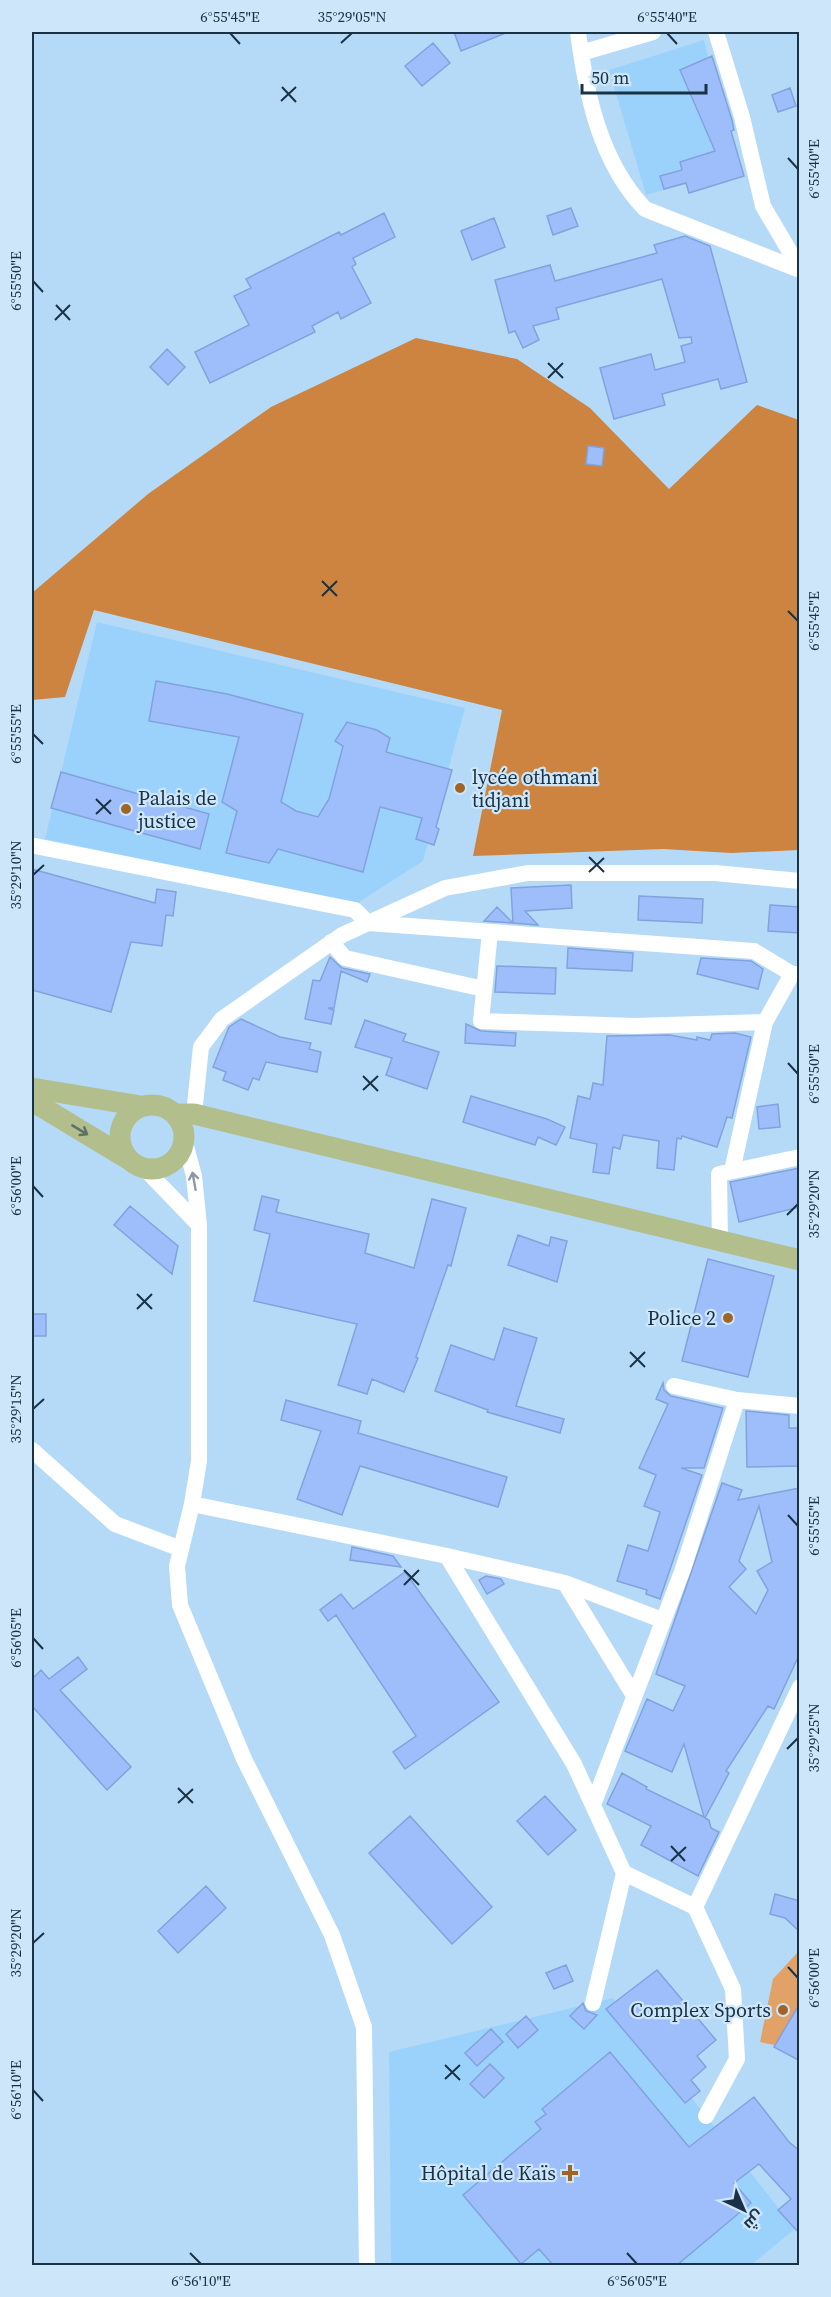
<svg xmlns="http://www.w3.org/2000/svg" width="831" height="2297" font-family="'Source Serif 4',Cairo,serif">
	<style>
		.built { fill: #9bd2fc }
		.green { fill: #e2a167 }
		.forest { fill: #cc8440 }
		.building { fill: #9dbefb; stroke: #82a2dc; stroke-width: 1.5; fill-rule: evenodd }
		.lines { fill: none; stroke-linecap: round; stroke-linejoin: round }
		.minor { stroke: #fff; stroke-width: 16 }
		.major { stroke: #b2bf8d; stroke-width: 21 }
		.oneway { stroke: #5e7165 }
		.oneway2 { stroke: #8c98a2 }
		.ticks { fill: none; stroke: #193245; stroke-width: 2 }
		.poi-dot { fill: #a06427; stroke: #cde6f9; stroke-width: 2 }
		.labels { text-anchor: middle; stroke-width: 4.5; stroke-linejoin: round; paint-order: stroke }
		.poi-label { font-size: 20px; fill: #193245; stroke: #cde6f9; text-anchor: end }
		.neatline { fill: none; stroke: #193245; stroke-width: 2 }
		.ticks-label { font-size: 15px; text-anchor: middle; fill: #193245 }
	</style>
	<rect width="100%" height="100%" fill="#b5daf7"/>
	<!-- built -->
	<path class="built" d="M704,40L734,171L646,195L609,70Z
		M97,622L465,708L423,861L356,904L45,839Z
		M613,1998L795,2229L751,2265H391L389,2052Z"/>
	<!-- green -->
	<path class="green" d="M799,1951V2050L760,2042L773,1979Z"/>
	<!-- forest -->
	<path class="forest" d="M416,338L517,359L590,408L669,489L757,405L799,420V850L731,853L663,849L473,856L502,710L94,610L65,697L32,700V593L148,494L271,407Z"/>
	<!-- building -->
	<path class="building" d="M454,32H508L461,51Z
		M433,43L450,63L422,86L405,66Z
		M712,56L732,120L734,130L731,131L744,176L689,193L686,183L664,189L660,176L682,170L680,162L715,151L680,70Z
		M790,88L796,106L778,112L772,95Z
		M571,208L578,226L553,235L547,216Z
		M384,213L395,237L353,258L356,264L352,267L371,303L341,319L338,312L312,326L315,332L210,383L195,352L249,325L234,296L251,288L246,279L339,232L341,235Z
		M494,218L505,247L472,260L461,231Z
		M685,236L710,246L747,382L721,389L718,379L662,394L665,405L614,419L600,368L651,354L655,370L685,362L681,346L692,343L691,337L679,338L662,279L556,308L559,319L533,326L539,340L523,348L515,331L509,333L495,280L550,265L555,281L657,253L654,245Z
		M167,349L185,367L168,385L150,367Z
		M588,446L604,448L602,466L586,464Z
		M156,681L227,694L303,714L281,802L296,811L318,817L329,799L343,746L335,741L347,722L377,730L390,738L386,752L452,770L436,827L439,829L434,845L416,839L422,818L380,807L363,872L278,849L269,863L226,853L237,811L222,802L239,737L149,721Z
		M61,772L209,814L200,849L51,808Z
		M32,869L155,903L157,889L176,892L173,916L166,915L162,946L131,942L111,1012L32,990Z
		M571,885L572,908L525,911L538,925L513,923L511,888Z
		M639,896L703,899L702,923L638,920Z
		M770,905L800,907V933L768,931Z
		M497,907L512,922V923L484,921Z
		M568,948L633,953L632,971L567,968Z
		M330,957L342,968L370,974L367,982L341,971L334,1008H328L334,1010L331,1024L305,1019L313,980L320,981Z
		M701,958L751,961L763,969L758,989L697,974Z
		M497,966L556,968L555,994L495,992Z
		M241,1019L280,1037L311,1043L309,1049L321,1052L317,1072L266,1062L259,1080L253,1078L248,1090L223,1080L226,1072L213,1067L229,1027Z
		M365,1020L406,1034L403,1041L439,1052L427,1089L386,1075L392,1058L355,1047Z
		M466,1024L481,1031L516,1033L515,1046L465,1043Z
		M735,1033L751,1037L732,1118L727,1117L717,1147L682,1136L681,1139L677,1138L674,1170L657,1168L659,1141L623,1135L620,1149L613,1147L609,1174L593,1172L597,1144L570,1138L578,1096L590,1099L593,1083L603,1085L607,1036L670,1035L697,1040V1037L710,1040L712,1034Z
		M471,1096L547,1119L565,1127L556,1145L538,1137L535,1145L463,1122Z
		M778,1104L780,1127L759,1129L757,1107Z
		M800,1168V1207L739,1222L730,1182Z
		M262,1196L279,1200L276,1212L369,1234L365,1253L414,1268L432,1199L466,1208L451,1266L448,1265L416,1357L418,1358L404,1392L372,1379L367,1394L338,1385L357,1324L254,1301L270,1234L254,1230Z
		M130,1206L178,1246L172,1274L114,1225Z
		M518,1235L549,1246L551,1237L567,1241L557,1282L508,1265Z
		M708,1259L774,1276L748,1377L682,1361Z
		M32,1314H46V1336H32Z
		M504,1328L537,1338L516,1406L564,1419L560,1433L487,1412L488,1410L435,1391L451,1345L494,1360Z
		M663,1383L664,1390L671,1396L723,1408L704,1468H681L702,1475L660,1599L646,1594L647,1590L617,1581L628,1545L648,1551L660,1512L644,1506L656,1475L639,1468L668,1404L656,1399Z
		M286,1400L361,1421L358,1433L507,1477L498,1507L360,1466L342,1515L297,1499L321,1431L281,1420Z
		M746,1411L789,1415V1428H800V1466L747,1467Z
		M722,1483L742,1490L738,1500L800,1488V1653L774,1709L768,1706L726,1771L729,1773L705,1818L709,1820L711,1828L719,1832L698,1876L641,1845L651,1826L607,1804L622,1773L647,1787L646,1789L704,1817L684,1744L672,1772L625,1751L647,1699L673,1711L685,1686L656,1674ZM759,1506L772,1562L757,1571L768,1590L756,1614L729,1587L746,1569L739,1561Z
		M352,1547L393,1556L401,1567L350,1560Z
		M405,1572L499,1702L405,1769L393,1752L416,1736L336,1615L328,1621L320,1610L341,1594L353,1609Z
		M486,1576L501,1579L504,1584L487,1594L479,1580Z
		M78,1657L87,1669L60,1690L131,1767L107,1790L32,1706V1679L41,1670L49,1679Z
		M545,1796L576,1830L548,1855L517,1821Z
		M410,1816L492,1907L452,1944L369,1853Z
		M206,1886L226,1908L178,1953L158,1931Z
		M775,1894L800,1901V1932L785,1918L770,1914Z
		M566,1965L573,1981L554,1989L546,1973Z
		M657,1970L716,2040L697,2056L706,2067L691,2080L700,2091L685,2103L606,2009Z
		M583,2003L586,2011L597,2015L584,2029L570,2016Z
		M800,2003V2061L774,2047Z
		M526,2016L538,2030L518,2048L506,2034Z
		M491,2029L503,2042L477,2066L465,2053Z
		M610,2052L689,2147L754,2097L789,2142L800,2151V2234L778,2210L791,2199L759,2164L734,2183L751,2203L677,2265H553L539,2249L521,2264L463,2195L541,2129L535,2122L546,2114L542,2109Z
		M490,2064L504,2078L484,2098L470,2084Z"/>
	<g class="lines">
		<!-- minor -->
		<path class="minor" d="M578,32C586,94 600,162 645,209L800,270
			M716,32L742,117L763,206L800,269
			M581,53L653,32
			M35,846L355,910L368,923L754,951L792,974
			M490,932L481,1021L635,1026L765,1022
			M331,942L345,958L484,989
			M194,1114L201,1047L222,1019L342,935L445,888L528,873H715L800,881
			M184,1139L194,1176L199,1225V1461L192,1504L177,1566L180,1605L244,1759L332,1935L364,2027L367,2266
			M144,1168L199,1225
			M732,1171L765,1022L792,974H800
			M720,1243L719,1174L800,1157
			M674,1386L737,1400L800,1406
			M32,1450L115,1524L181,1549
			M192,1504L447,1556L574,1764L624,1873L593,2003
			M447,1556L565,1583L662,1620
			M565,1583L633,1694
			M593,1805L683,1569L737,1400
			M624,1873L695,1907L733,1989L737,2059L706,2116
			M695,1907L800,1687"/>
		<!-- major -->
		<path class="major" d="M32,1088L141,1106
			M32,1101L128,1159
			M120 1137a32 32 0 1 1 64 0a32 32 0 1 1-64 0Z
			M175,1114H194L800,1260"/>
	</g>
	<!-- one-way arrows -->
	<defs><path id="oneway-shaft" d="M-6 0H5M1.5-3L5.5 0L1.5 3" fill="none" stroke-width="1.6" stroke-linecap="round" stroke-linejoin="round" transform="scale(1.5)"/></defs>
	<use class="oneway" href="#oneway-shaft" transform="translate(80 1130) rotate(31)"/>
	<use class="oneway2" href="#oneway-shaft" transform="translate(194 1181) rotate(-100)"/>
	<!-- ticks -->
	<path class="ticks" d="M230,33L240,44M667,33L677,44M341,43L352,33M282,87L296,102M281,101L296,87M788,158L798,169M33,281L43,292M56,305L70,320M55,320L70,305M548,363L563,378M548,378L563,363M322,581L337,596M322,596L337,581M788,611L798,621M33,734L43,744M96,799L111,814M96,814L111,800M589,857L604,872M589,872L604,858M33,875L44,865M788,1063L798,1074M363,1076L378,1091M363,1090L378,1076M33,1186L43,1197M787,1215L798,1204M137,1294L152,1309M137,1309L152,1294M630,1352L645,1367M630,1367L645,1352M33,1409L44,1399M788,1515L798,1526M404,1570L419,1585M404,1585L419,1570M33,1638L43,1649M787,1749L798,1738M178,1788L193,1803M178,1803L193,1789M671,1846L685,1861M671,1861L686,1847M33,1943L44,1933M788,1967L798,1978M445,2065L460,2080M445,2079L460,2065M33,2090L43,2101M190,2253L201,2264M627,2253L637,2264"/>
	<!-- markers -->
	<g class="poi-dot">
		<circle cx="460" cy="788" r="6"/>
		<circle cx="126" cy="809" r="6"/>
		<circle cx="728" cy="1318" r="6"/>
		<circle cx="783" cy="2010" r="6"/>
		<path d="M567 2164h6v6h6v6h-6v6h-6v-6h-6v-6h6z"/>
	</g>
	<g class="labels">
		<!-- poi labels -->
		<g class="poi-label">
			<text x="472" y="784" text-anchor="start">lycée othmani<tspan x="472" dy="23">tidjani</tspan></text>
			<text x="138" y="805" text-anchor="start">Palais de<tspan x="138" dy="23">justice</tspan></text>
			<text x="716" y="1325">Police 2</text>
			<text x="771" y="2017">Complex Sports</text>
			<text x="556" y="2180">Hôpital de Kaïs</text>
		</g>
	</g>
	<!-- border -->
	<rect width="831" height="2297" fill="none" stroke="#cde6f9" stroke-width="66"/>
	<!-- north arrow -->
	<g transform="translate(744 2210) rotate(136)" stroke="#cde6f9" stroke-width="4.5" paint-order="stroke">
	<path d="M0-4.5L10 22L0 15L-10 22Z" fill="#193245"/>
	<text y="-9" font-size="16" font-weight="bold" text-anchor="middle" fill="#193245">ش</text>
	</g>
	<!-- scale -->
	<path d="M582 84v9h124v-9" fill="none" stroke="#193245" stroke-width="3"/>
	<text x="591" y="84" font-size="18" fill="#193245" stroke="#cde6f9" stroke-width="4.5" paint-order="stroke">50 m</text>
	<rect x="33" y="33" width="765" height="2231" class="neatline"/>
	<g class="ticks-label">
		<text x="230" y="22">6°55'45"E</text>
		<text x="352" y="22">35°29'05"N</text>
		<text x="667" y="22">6°55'40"E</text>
		<text transform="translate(814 169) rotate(-90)" y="5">6°55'40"E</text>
		<text transform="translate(16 281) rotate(-90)" y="5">6°55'50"E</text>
		<text transform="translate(814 621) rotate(-90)" y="5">6°55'45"E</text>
		<text transform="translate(16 734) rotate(-90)" y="5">6°55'55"E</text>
		<text transform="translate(16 875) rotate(-90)" y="5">35°29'10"N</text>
		<text transform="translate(814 1074) rotate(-90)" y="5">6°55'50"E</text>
		<text transform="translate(16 1186) rotate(-90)" y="5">6°56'00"E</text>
		<text transform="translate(814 1204) rotate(-90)" y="5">35°29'20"N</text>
		<text transform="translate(16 1409) rotate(-90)" y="5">35°29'15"N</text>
		<text transform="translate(814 1526) rotate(-90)" y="5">6°55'55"E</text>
		<text transform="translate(16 1638) rotate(-90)" y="5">6°56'05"E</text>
		<text transform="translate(814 1738) rotate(-90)" y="5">35°29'25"N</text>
		<text transform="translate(16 1943) rotate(-90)" y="5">35°29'20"N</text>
		<text transform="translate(814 1978) rotate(-90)" y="5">6°56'00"E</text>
		<text transform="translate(16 2090) rotate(-90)" y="5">6°56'10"E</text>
		<text x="201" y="2286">6°56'10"E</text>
		<text x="637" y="2286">6°56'05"E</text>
	</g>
</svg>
